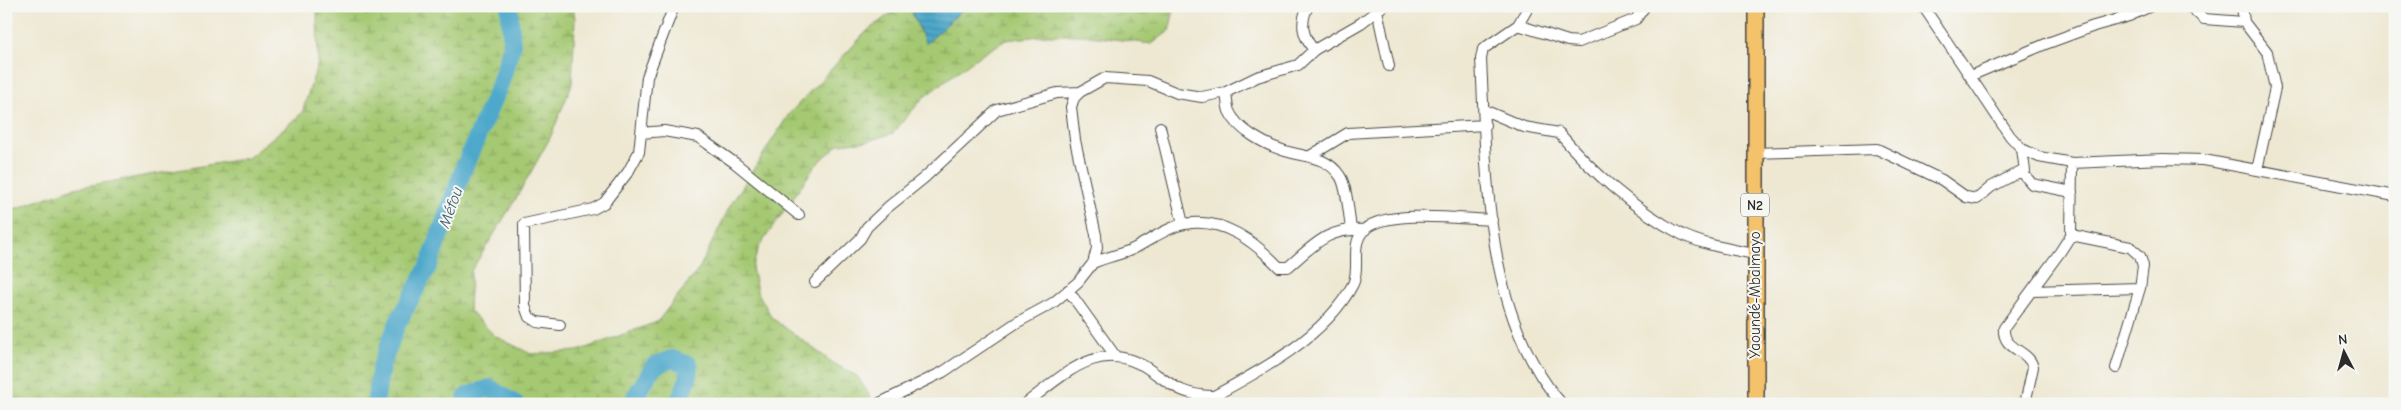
<svg xmlns="http://www.w3.org/2000/svg" width="2401" height="410" font-family="'Comic Neue',sans-serif">
	<style>
		.wetland { fill: url(#wetland-marsh); stroke: #687a4e }
		.water { fill: url(#water-rules); stroke: #3c6a7b }
		.lines { fill: none; stroke-linecap: round; stroke-linejoin: round }
		.river { stroke: #4da8cb; stroke-width: 18 }
		.minor-casing { stroke: #484744; stroke-width: 12 }
		.highway-casing { stroke: #484744; stroke-width: 18 }
		.minor { stroke: #fff; stroke-width: 10 }
		.highway { stroke: #f3c26a; stroke-width: 15 }
		.labels { text-anchor: middle; stroke-width: 4; stroke-linejoin: round; paint-order: stroke }
		.shield { fill: #f6f6f2; stroke: #686867; stroke-width: 1 }
		.shield-label { font-size: 14px; font-weight: bold; fill: #2b2b2b }
		.street-label { font-size: 15px; fill: #2b2b2b; stroke: #f6f6f2 }
		.water-label { font-size: 16px; font-style: italic; fill: #395d6b; stroke: #f6f6f2 }
	</style>
	<defs>
		<pattern id="wetland-marsh" width="20" height="14" patternUnits="userSpaceOnUse" patternTransform="scale(1.25)"><rect width="20" height="14" fill="#a5c972"/><path d="M1 5h8M5 5V1M11 12h8M15 12V8" fill="none" stroke="#87a35e"/></pattern>
		<pattern id="water-rules" width="6" height="5" patternUnits="userSpaceOnUse" patternTransform="scale(1.25)"><rect width="6" height="5" fill="#4da8cb"/><path d="M0 2.5h6" fill="none" stroke="#4089a5"/></pattern>
	</defs>
	<rect width="100%" height="100%" fill="#f6f6f2"/>
	<filter id="ink" filterUnits="userSpaceOnUse"><feTurbulence type="fractalNoise" baseFrequency=".02" numOctaves="2"/><feDisplacementMap in="SourceGraphic" scale="10" xChannelSelector="R" yChannelSelector="G"/><feConvolveMatrix kernelMatrix="1 2 1 2 8 2 1 2 1" color-interpolation-filters="sRGB"/></filter>
	<filter id="wash" filterUnits="userSpaceOnUse"><feTurbulence type="fractalNoise" baseFrequency=".0096" numOctaves="4" result="noise"/><feDisplacementMap in="SourceGraphic" scale="20" xChannelSelector="R" yChannelSelector="G"/><feGaussianBlur stdDeviation="1.12" result="paint"/><feColorMatrix in="noise" values="0 0 0 0 0 0 0 0 0 0 0 0 0 0 0 0 0 1.4 0 .05"/><feComposite in="paint" operator="in"/></filter>
	<g filter="url(#wash)">
		<rect width="100%" height="100%" fill="#eee8d2"/>
		<!-- wetland -->
		<path class="wetland" d="M317,6H573L575,19L572,84L550,138L514,202L471,271L469,310L495,336L531,354L578,351L657,322L699,269L730,206L789,114L866,32L900,6H1175L1169,31L1152,44L1083,35H1047L1006,40L973,60L924,97L893,133L868,141L839,144L815,166L759,247L752,268L757,291L772,318L833,363L857,376L875,404H6V212L74,188L248,158L302,113L318,63Z"/>
		<!-- water -->
		<path class="water" d="M925,6H960L962,10L926,44L912,13Z"/>
		<g class="lines">
			<!-- river -->
			<path class="river" d="M375,404L381,366L398,322L429,265L465,165L500,84L512,45L509,6
				M464,404L467,396L490,388L515,404
				M631,404L654,366L672,359L689,365L688,379L678,404"/>
		</g>
	</g>
	<g filter="url(#ink)">
		<g class="lines">
			<defs>
				<path id="minor" d="M1308,6C1300,23 1302,36 1314,50
					M1529,6L1518,25L1483,49L1481,59C1487,171 1483,315 1562,404
					M1923,6L2010,136L2022,149L2039,157L2072,163L2163,159L2204,160L2395,196
					M2186,6L2192,8L2204,19L2244,22
					M2242,6L2244,22L2267,52L2275,88L2257,170
					M1377,10L1389,66
					M1518,25L1568,41L1579,42L1636,19L1645,6
					M1970,76L2048,43L2094,26L2129,16L2151,6
					M1226,92C1227,98 1227,105 1229,111C1237,130 1266,145 1285,151C1305,157 1327,156 1340,176C1347,186 1349,216 1351,229
					M1484,110L1524,127L1559,133C1592,172 1635,210 1681,234C1703,245 1730,249 1755,254
					M1160,127L1183,224
					M641,133L664,131L698,137L735,163L799,215
					M1755,153L1877,149L1942,180L1966,197L1977,199L1991,187L2021,171H2025L2022,149
					M1310,156L1348,133L1485,125
					M2021,171L2032,184L2072,192
					M2071,235L2130,247L2140,256L2143,266L2140,288L2116,368
					M1093,263C1106,257 1120,255 1133,249C1149,241 1167,227 1185,224C1223,217 1255,242 1279,267H1288C1314,245 1328,227 1365,230
					M815,282L860,239L867,227L888,207L924,178L997,110L1057,93L1080,92
					M1068,290L1116,357
					M2032,291L2140,288
					M560,325L537,322L529,317L525,306L524,224L593,209L604,203L628,172L639,152L647,77L674,6
					M878,404L943,372L1016,323L1053,303L1078,282L1093,263L1097,248L1096,235L1075,140L1071,107L1074,98L1080,92L1105,78L1148,81L1177,93L1202,97L1226,92L1257,77L1298,65L1314,50L1361,23L1383,6
					M1025,404C1066,373 1102,335 1153,372C1176,388 1184,395 1212,396
					M1199,404C1253,375 1324,340 1353,284C1361,267 1349,244 1365,229C1388,209 1462,219 1492,220
					M2025,404L2033,367C2028,349 2002,350 2004,328L2060,252L2071,235L2072,163"/>
				<path id="highway" d="M1756,404V6"/>
			</defs>
			<!-- minor casing -->
			<use href="#minor" class="minor-casing"/>
			<!-- highway casing -->
			<use href="#highway" class="highway-casing"/>
			<!-- minor -->
			<use href="#minor" class="minor"/>
			<!-- highway -->
			<use href="#highway" class="highway"/>
		</g>
	</g>
	<g class="labels">
		<!-- shield labels -->
		<rect class="shield" x="1741" y="193.5" width="28" height="23" rx="4"/>
		<g class="shield-label">
			<text x="1755" y="210">N2</text>
		</g>
		<!-- street labels -->
		<g class="street-label">
			<text transform="translate(1755 295) rotate(-90)" y="5">Yaoundé-Mbalmayo</text>
		</g>
		<!-- water labels -->
		<g class="water-label">
			<text transform="translate(450 207) rotate(-70)" y="6">Méfou</text>
		</g>
	</g>
	<!-- margin -->
	<rect width="2401" height="410" fill="none" stroke="#f6f6f2" stroke-width="25"/>
	<!-- north arrow -->
	<g transform="translate(2344 352) rotate(354)" stroke="#f6f6f2" stroke-width="4" paint-order="stroke">
	<path d="M0-4L9 19L0 12L-9 19Z" fill="#2b2b2b"/>
	<text y="-8" font-size="14" font-weight="bold" text-anchor="middle" fill="#2b2b2b">N</text>
	</g>
</svg>
